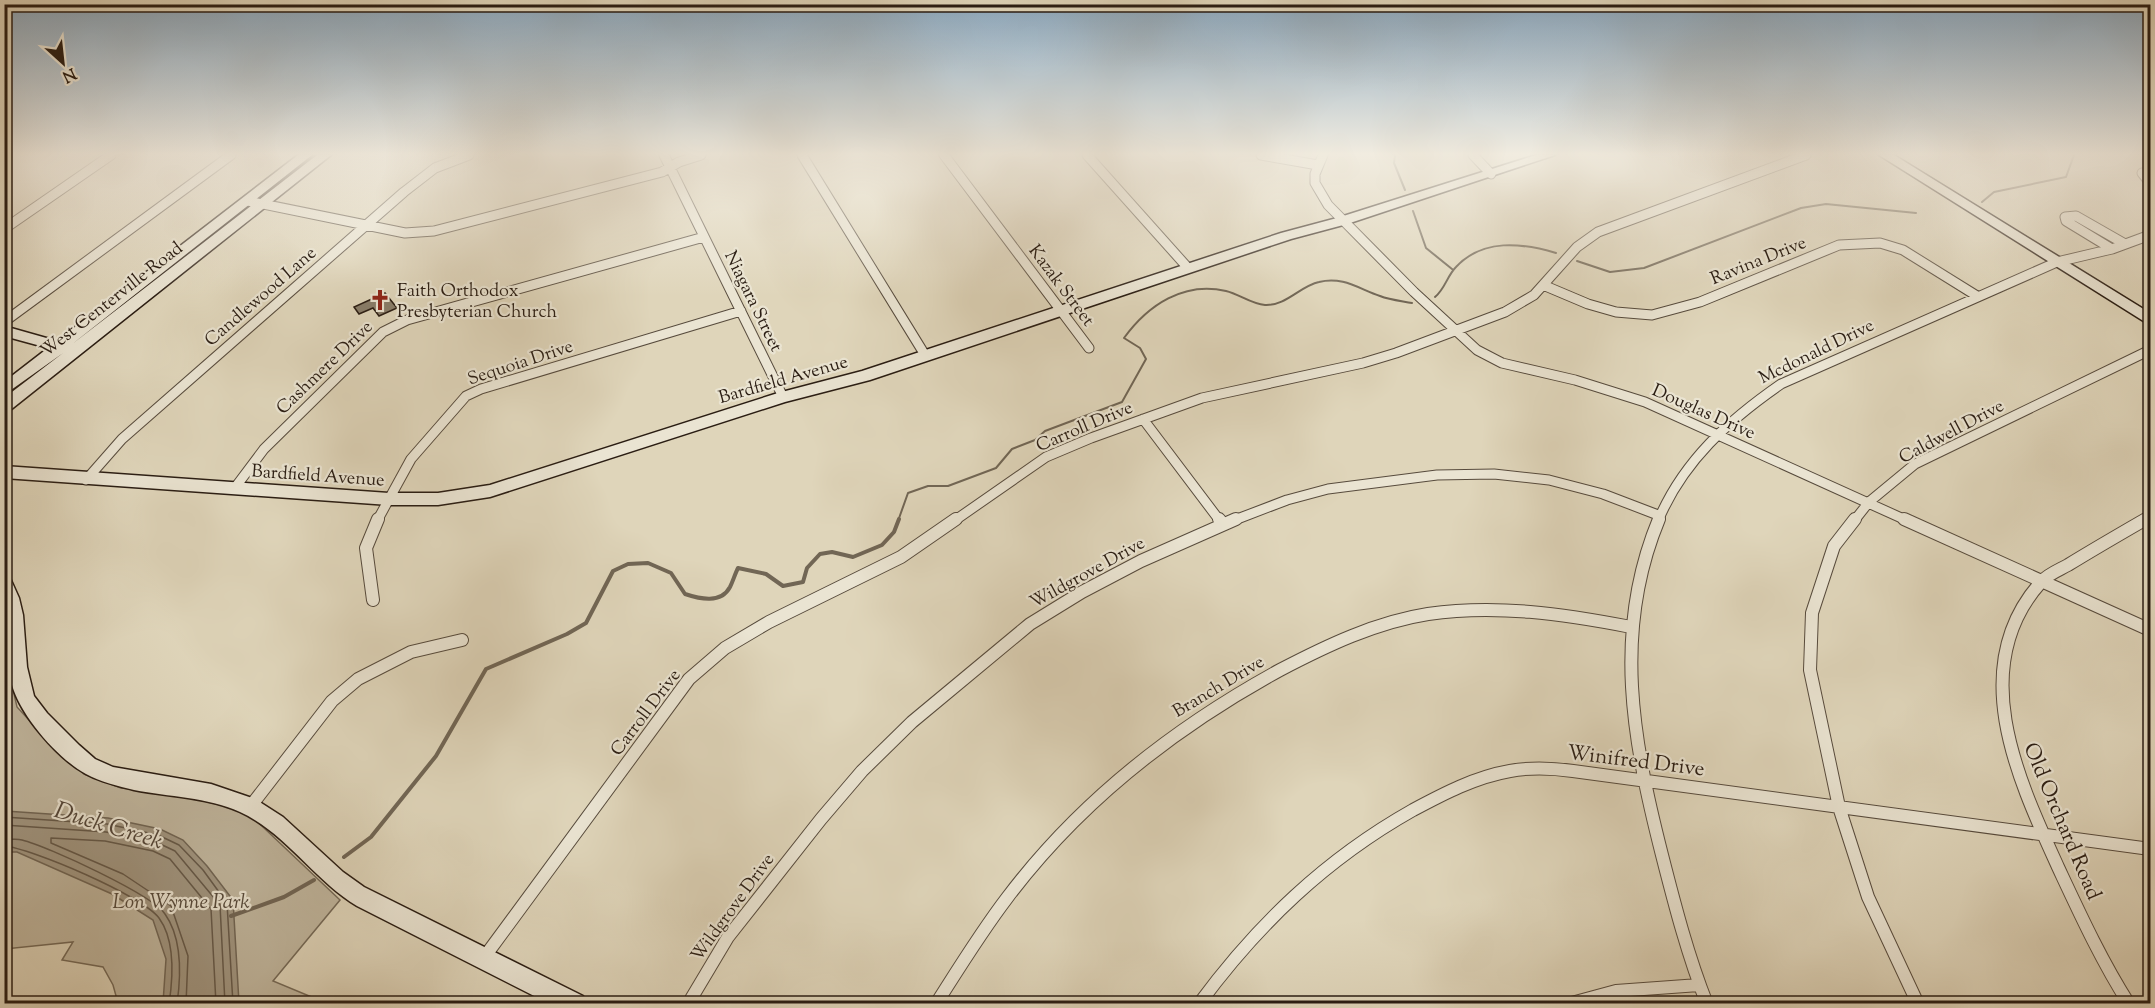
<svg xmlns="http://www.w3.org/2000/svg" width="2155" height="1008" font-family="'Sorts Mill Goudy',serif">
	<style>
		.green { fill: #c0b69e; stroke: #756a58; stroke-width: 1.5 }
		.water { fill: #a19681; stroke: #716655; stroke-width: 1.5 }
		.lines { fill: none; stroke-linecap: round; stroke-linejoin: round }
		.shore { stroke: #665a4a; stroke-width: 1.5 }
		.stream-far1 { stroke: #716655; stroke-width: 2 }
		.stream { stroke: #716655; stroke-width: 4 }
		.building { fill: #887d6a; stroke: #2a1d13; stroke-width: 1.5 }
		.street-far1-casing { stroke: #574b3d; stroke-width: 11 }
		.street-casing { stroke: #574b3d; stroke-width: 14 }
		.secondary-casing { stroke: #2a1d13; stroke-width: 3 }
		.street-far1 { stroke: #eae4d2; stroke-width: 9 }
		.street { stroke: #eae4d2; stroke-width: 12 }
		.secondary { fill: #eae4d2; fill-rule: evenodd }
		.labels { text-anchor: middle; stroke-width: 4.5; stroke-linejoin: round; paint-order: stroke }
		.street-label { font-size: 18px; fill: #2a1d13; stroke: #eae4d2 }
		.poi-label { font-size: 18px; fill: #2a1d13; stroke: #eae4d2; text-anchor: start }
		.near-street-label { font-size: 21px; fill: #2a1d13; stroke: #eae4d2 }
		.near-park-label { font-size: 21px; font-style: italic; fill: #574b3d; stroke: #eae4d2 }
		.near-water-label { font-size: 24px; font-style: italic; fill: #54473a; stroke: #eae4d2 }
	</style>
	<rect width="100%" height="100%" fill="#dfd5ba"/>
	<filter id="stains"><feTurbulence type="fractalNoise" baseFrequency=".00333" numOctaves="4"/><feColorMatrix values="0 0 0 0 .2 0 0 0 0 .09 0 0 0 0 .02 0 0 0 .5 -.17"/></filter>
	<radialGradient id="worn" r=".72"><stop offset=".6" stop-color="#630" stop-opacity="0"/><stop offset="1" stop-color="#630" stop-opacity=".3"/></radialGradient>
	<!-- green -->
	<path class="green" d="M4,650L17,707L49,742L84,774L121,788L170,793L246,811L340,900L273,981L326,1003H118L113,985L103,967L62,960L73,942L5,949Z"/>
	<!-- water -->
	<path class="water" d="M5,811L108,818L160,829L183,840L207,866L233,900L239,1003H163L166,959L153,920L112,894L17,852H5Z"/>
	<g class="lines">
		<!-- shore -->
		<path class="shore" d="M4,817L107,824L158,835L179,845L203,870L227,903L233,1004
			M4,825L106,832L156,842L175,851L220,905L225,1004
			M4,839C10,839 17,839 22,840C47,846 153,895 165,914C182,938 181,976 177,1004
			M4,846C31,848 143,896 159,918C175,940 173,978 169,1004
			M186,1004L188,956L171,906L123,874L51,843V838L105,841L153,851L170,859L211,909L216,1004"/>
		<!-- stream-far1 -->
		<path class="stream-far1" d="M1395,155L1394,163L1405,190
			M1982,202L1994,192L2066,177L2074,155
			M1413,211L1426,248L1452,269
			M1577,261L1610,272L1644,268L1801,208L1826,204L1916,213
			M1435,297C1445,289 1447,276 1456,267C1483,238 1522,243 1556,253
			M898,521L908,493L928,486H948L996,468L1012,449L1035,440L1045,431L1122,402L1146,359L1140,348L1124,338C1148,305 1184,281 1226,291C1239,294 1251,304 1265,305C1286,306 1300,286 1319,282C1343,276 1359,289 1380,296C1390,300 1402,301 1412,303"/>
		<!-- stream -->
		<path class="stream" d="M344,857L371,837L436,756L486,669L567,634L586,623L613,571L628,564L648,563L671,573L685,594C700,599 721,604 730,587C733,581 735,574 738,568L766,574L783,586L803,582L807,568L820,554L832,552L853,557L882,545L894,532L899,519
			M231,916L284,897L314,880"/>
	</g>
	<!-- building -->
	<path class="building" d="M385,293L397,308L379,316L373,308L359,314L354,307Z"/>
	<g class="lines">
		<defs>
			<path id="street-far1" d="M664,155L783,397
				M802,155L925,355
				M944,155L1089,348
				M1087,155L1188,268
				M1261,155L1318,165
				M1323,155L1315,174V183L1328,205L1414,292L1477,350L1502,363L1575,380L1645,402L1908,521
				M1473,155L1491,174
				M2142,173L2150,183
				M248,201L405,233L434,231L662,172L679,162L701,155
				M4,229L111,155
				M2112,249L2066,221L2065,217L2076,216L2125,244
				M1543,285L1588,304L1616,312L1652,315L1700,302L1839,245L1880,243L1903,250L1977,296
				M4,322L231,155
				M1143,419L1220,521
				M86,480L122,439L404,192L435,168L469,155
				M234,489L264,449L383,332L407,320L704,237
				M377,521L411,459L466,396L481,389L741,311
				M954,521L1046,457L1091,438L1202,398L1363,363L1396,353L1505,312L1534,295L1577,247L1598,232L1806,155
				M1232,521L1287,500L1328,489L1437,475L1494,474L1549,480L1603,494L1658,515
				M1658,521C1683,461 1729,420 1781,384L2057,262L2112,249L2150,235
				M1854,521L1869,502L1915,464L2150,350
				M2144,521L2150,517"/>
			<path id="street" d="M1219,519L1223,524
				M1659,519C1612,632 1633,741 1662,855C1675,906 1688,956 1707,1004
				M1855,519L1834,546L1812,613L1810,670L1839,807L1868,897L1918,1004
				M1904,519L2150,630
				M373,600L366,548L378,519
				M250,807L332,701L358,679L411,652L462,640
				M483,959L689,679L725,648L769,622L901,557L956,519
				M688,1004L728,937L821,819L862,771L912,722L1030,624L1082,592L1141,561L1236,519
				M936,1004C959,968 981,932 1007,898C1080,801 1174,728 1280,670C1326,646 1376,622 1428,614C1496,604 1564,614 1631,627
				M1199,1004C1258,924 1326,859 1413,810C1443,794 1475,777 1510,771C1531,767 1552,768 1573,771L2150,849
				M1568,1004L1616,991L1699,985
				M2129,1004C2101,960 2080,914 2058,867C2018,779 1965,667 2041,582C2048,574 2059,570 2068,565C2094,549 2120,534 2146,519"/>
			<path id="secondary" d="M298,155H312L71,345L317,155H331L9,411L4,412V398L63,353L4,395V382L48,348L4,336V326L57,341Z
				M1536,155H1555L1347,224L1291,239L870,380L785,402L490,497L438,505H389L4,478V466L389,493H438L490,485L778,393L862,371L1281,233L1337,218Z
				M1879,155H1894L2150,313V324L2145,322Z
				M4,576L10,578L19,598L23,615L27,667L34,696L47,713L79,745L95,759L113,767L211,784L255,799L283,817L343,872L364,887L583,996L586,1004H550L357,906C314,880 286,833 240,812C207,797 169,797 134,790C118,786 100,782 86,774C57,758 21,716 12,685C3,651 4,611 4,576Z"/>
		</defs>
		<!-- street-far1 casing -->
		<use href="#street-far1" class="street-far1-casing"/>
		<!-- street casing -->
		<use href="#street" class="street-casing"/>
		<!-- secondary casing -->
		<use href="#secondary" class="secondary-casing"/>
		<!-- street-far1 -->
		<use href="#street-far1" class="street-far1"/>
		<!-- street -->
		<use href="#street" class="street"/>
		<!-- secondary -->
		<use href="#secondary" class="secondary"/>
	</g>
	<!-- sky -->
	<linearGradient id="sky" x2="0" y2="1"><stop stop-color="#8ba8bf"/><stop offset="0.52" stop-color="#f1ece0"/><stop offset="1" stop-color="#f1ece0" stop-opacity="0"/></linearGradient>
	<rect width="2155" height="296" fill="url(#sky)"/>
	<!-- icons -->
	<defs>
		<symbol id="church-bare" viewBox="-9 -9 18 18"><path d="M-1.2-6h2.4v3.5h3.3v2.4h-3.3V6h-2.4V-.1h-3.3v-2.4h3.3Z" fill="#8f2418" stroke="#eae4d2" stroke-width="2.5" paint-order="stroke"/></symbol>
	</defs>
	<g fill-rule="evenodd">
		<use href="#church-bare" x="365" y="285" width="30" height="30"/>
	</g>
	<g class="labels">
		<!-- street labels -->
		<g class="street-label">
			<text transform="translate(1758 260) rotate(-22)" y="6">Ravina Drive</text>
			<text transform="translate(1062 285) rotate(53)" y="6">Kazak Street</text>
			<text transform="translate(260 296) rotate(-41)" y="6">Candlewood Lane</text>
			<text transform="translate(111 299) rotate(-38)" y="6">West Centerville Road</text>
			<text transform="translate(754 301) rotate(64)" y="6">Niagara Street</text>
			<text transform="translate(1816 351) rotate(-26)" y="6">Mcdonald Drive</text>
			<text transform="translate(520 362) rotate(-18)" y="6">Sequoia Drive</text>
			<text transform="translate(324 367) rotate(-44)" y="6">Cashmere Drive</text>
			<text transform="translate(783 379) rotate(-16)" y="6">Bardfield Avenue</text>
			<text transform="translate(1704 411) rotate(24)" y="6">Douglas Drive</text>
			<text transform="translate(1084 426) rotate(-23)" y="6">Carroll Drive</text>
			<text transform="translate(1951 431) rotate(-28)" y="6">Caldwell Drive</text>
			<text transform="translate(318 475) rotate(4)" y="6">Bardfield Avenue</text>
			<text transform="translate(1087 572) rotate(-29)" y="6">Wildgrove Drive</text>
			<text transform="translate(1218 686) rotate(-31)" y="6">Branch Drive</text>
			<text transform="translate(645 712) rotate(-53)" y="6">Carroll Drive</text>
			<text transform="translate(732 907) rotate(-54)" y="6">Wildgrove Drive</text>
		</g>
		<!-- poi labels -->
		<g class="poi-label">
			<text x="397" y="296">Faith Orthodox<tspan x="397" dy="21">Presbyterian Church</tspan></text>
		</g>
		<!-- near-street labels -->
		<g class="near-street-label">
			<text transform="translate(1636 760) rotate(7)" y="7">Winifred Drive</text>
			<text transform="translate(2063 821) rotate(67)" y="7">Old Orchard Road</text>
		</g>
		<!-- near-park labels -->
		<g class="near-park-label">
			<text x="181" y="908">Lon Wynne Park</text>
		</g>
		<!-- near-water labels -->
		<g class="near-water-label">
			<text transform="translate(109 825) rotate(17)" y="8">Duck Creek</text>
		</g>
	</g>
	<!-- margin -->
	<rect width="2155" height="1008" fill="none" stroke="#dfd5ba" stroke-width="24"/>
	<rect x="6" y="6" width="2143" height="996" fill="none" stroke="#2a1d13" stroke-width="3"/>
	<rect x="12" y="12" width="2131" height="984" fill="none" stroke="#2a1d13" stroke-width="1.5"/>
	<!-- north arrow -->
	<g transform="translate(63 63) rotate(153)" stroke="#eae4d2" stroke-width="4.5" paint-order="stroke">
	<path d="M0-4.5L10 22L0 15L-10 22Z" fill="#2a1d13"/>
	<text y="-9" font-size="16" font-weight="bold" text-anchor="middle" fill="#2a1d13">N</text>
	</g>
	<rect width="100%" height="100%" filter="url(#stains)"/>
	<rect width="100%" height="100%" fill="url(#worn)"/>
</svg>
